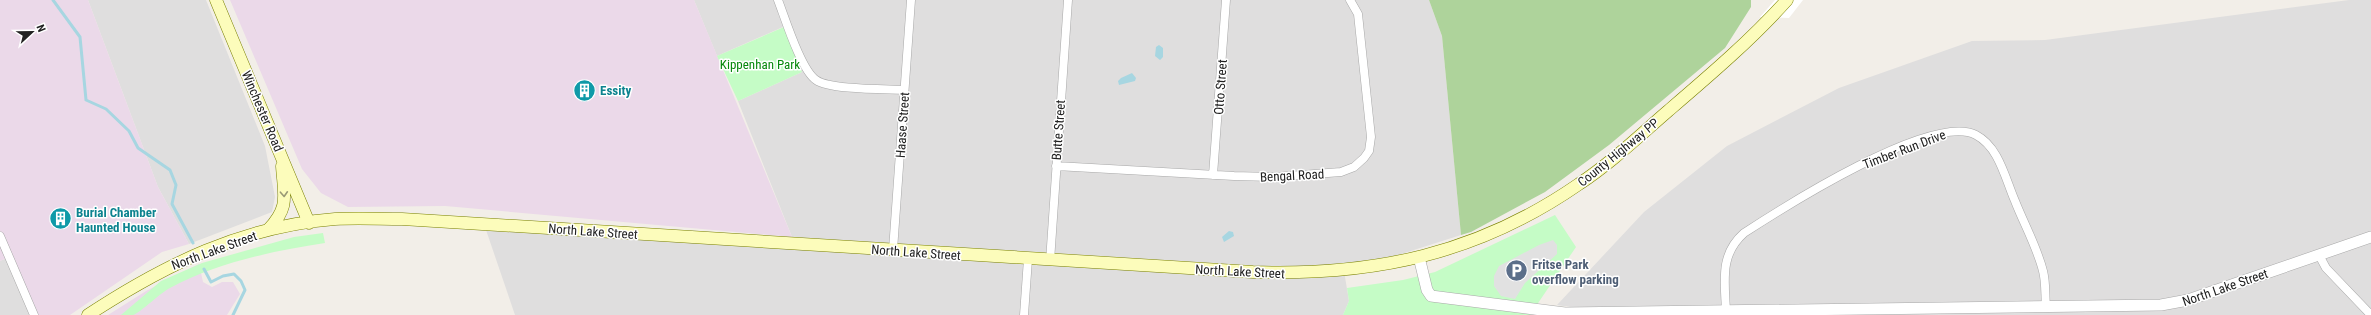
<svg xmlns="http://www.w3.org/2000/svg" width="2371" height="315" font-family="'Roboto Condensed',sans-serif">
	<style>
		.residential { fill: #dfdede }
		.industrial { fill: #ebd9e9 }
		.forest { fill: #aed39b }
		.park { fill: #c5fcc6 }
		.parking { fill: #e1e1e1 }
		.water { fill: #a7d6e1 }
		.pier { fill: #fff }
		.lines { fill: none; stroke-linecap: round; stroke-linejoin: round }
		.stream { stroke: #a7d6e1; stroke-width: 3 }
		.minor-casing { stroke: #a8a8a8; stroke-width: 9 }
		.tertiary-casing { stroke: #a8a8a8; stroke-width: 12 }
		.secondary-casing { stroke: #798000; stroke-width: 13 }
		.minor { stroke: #fff; stroke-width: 8 }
		.tertiary { stroke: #fff; stroke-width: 11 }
		.secondary { stroke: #fcfcbb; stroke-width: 12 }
		.oneway { stroke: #999976 }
		.labels { text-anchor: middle; stroke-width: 3; stroke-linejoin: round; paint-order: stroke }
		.park-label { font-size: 13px; fill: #07880c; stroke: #fff }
		.street-label { font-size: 13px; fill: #212121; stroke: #fff }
		.culture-label { font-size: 13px; font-weight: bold; fill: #0d838f; stroke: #fff; text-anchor: start }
		.service-label { font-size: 13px; font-weight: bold; fill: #4e5e75; stroke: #fff; text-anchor: start }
	</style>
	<rect width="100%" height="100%" fill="#f2eee8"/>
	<!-- residential -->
	<path class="residential" d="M88,0H206L265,146L275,197L272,212L189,244L158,187Z
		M694,0H1429L1442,36L1461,235L1395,256L1332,266L1295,268L792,237L738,101L802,72L783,27L717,56Z
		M2349,0H2371V315H1732L1578,308L1557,305L1644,212L1727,146L1839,88L1972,41L2045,40Z
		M484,224L1344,271L1349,301L1343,315H515Z
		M7,258L32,315H0V261Z"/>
	<!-- industrial -->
	<path class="industrial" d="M0,0H88L158,187L189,244L162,252L70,315H32L7,258L0,261Z
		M230,0H694L792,237L445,206L348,207L321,193L302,169Z
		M199,264L203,282L212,287L222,282H233L240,294L227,315H108L146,291Z"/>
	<!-- forest -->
	<path class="forest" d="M1429,0H1751V7L1725,48L1609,145L1545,192L1471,232L1461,235L1442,36Z"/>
	<!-- park -->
	<path class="park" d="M784,27L802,72L738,101L717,56Z
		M1555,215L1576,247L1530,315H1343L1349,301L1347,288L1403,280L1435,272Z
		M323,233L325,243C272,251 217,263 170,288C160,293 140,313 133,315C130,315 124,315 121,315L161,281L202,263L294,237Z"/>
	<!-- parking -->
	<path class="parking" d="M1553,240L1557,245V254L1525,283L1515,299L1501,296L1494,286V276L1499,266L1539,245Z"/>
	<!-- water -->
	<path class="water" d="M1159,45L1163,48V57L1160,60L1155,56L1156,47Z
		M1132,73L1136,78L1135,81L1119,85L1118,81L1121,78Z
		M1229,231L1233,232L1234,236L1224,242L1222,237Z"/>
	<!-- pier -->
	<path class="pier" d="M1775,0H1803L1789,18L1760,17Z"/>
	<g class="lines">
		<!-- stream -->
		<path class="stream" d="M53,0L80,37L86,100L106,109L129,131L138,148L170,170L176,185L172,204L193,243
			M204,269L211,282L223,276L234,274L241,281L245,290L233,315"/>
		<defs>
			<path id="minor" d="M778,0C785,18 801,70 816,80C830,90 885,89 904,90
				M1056,166L1234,176L1275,177L1341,172L1354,167L1364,158L1369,151L1371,137L1358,14L1350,0
				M1213,175L1226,0
				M0,236L34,315
				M893,250L911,0
				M2319,255L2326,268L2371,315
				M1050,261L1068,0
				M1726,312C1725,282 1719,255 1744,233C1784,207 1933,112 1976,135C1999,147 2005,178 2015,201C2024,224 2037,247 2043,271C2046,282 2045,295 2046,307
				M1024,315L1028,259"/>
			<path id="tertiary" d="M1419,257L1427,290L1431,296L1565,313L2161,305L2188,300L2371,237"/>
			<path id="secondary" d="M216,0L309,223
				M268,230C290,207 284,196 282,166
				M88,315C164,265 243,226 335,219C358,218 380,219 402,219L1253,272C1374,276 1478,254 1579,184C1611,163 1639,136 1668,111C1710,75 1751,40 1787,0"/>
		</defs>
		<!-- minor casing -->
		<use href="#minor" class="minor-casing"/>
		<!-- tertiary casing -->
		<use href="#tertiary" class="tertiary-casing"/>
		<!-- secondary casing -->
		<use href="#secondary" class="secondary-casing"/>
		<!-- minor -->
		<use href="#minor" class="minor"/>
		<!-- tertiary -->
		<use href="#tertiary" class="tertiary"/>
		<!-- secondary -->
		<use href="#secondary" class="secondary"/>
	</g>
	<!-- one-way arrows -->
	<defs><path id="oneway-chevron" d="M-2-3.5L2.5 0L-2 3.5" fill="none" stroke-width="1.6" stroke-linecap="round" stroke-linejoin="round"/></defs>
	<use class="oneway" href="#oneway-chevron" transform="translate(284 194) rotate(87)"/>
	<!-- icons -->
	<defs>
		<symbol id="building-disc" viewBox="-11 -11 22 22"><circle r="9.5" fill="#0f9aa8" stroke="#fff"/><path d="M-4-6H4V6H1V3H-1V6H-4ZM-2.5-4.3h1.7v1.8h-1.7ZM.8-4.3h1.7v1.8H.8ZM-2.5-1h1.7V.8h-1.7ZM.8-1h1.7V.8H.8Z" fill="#fff"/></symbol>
		<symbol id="parking-disc" viewBox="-11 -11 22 22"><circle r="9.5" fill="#5c6f8a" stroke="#fff"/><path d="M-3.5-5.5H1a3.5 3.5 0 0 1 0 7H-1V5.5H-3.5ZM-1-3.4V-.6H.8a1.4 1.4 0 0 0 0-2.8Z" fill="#fff"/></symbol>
	</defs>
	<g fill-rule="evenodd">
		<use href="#building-disc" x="572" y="78" width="25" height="25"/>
		<use href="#building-disc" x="48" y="206" width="25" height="25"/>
		<use href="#parking-disc" x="1504" y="258" width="25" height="25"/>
	</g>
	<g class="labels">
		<!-- park labels -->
		<g class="park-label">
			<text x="760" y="69">Kippenhan Park</text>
		</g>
		<!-- street labels -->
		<g class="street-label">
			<text transform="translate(1220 87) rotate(-86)" y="5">Otto Street</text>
			<text transform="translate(263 111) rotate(67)" y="5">Winchester Road</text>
			<text transform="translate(902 125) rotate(-86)" y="5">Haase Street</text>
			<text transform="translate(1058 130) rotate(-86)" y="5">Butte Street</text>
			<text transform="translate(1904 149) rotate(-21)" y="5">Timber Run Drive</text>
			<text transform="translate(1618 152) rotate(-39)" y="5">County Highway PP</text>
			<text transform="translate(1292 175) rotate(-3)" y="5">Bengal Road</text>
			<text transform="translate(593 231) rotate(4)" y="5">North Lake Street</text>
			<text transform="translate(214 250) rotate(-20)" y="5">North Lake Street</text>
			<text transform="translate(916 252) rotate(4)" y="5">North Lake Street</text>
			<text transform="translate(1240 271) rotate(3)" y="5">North Lake Street</text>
			<text transform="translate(2225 287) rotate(-19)" y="5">North Lake Street</text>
		</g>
		<!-- culture labels -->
		<g class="culture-label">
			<text x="600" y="95">Essity</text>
			<text x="76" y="217">Burial Chamber<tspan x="76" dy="15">Haunted House</tspan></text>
		</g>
		<!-- service labels -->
		<g class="service-label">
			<text x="1532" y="269">Fritse Park<tspan x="1532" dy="15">overflow parking</tspan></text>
		</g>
	</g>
	<!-- north arrow -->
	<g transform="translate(32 32) rotate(68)" stroke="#ffffff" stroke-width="3" paint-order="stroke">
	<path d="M0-3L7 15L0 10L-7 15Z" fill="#212121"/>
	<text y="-6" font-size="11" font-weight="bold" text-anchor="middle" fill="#212121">N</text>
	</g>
</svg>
